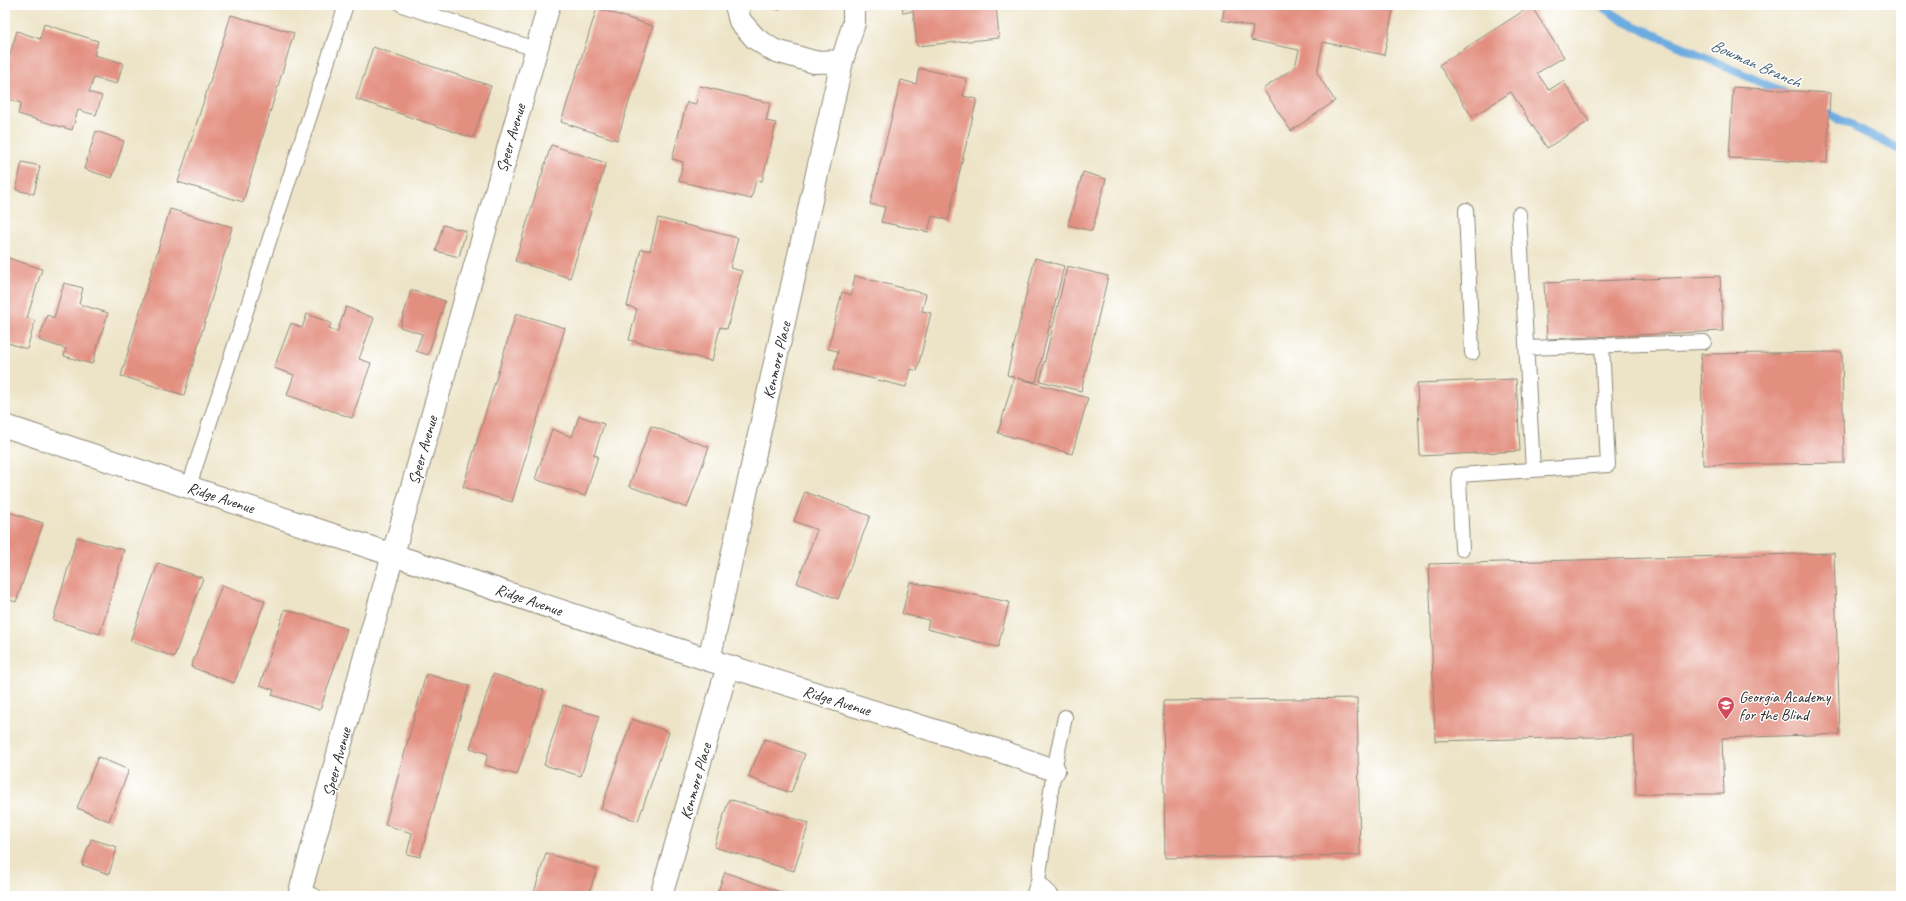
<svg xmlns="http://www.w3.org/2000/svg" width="1906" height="901" font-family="Caveat,sans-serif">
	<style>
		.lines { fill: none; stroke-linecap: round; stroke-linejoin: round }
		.stream { stroke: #6dace0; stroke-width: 9 }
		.building { fill: #e38f80 }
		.service-casing { stroke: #8c8879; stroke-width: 16 }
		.minor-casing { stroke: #8c8879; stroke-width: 24 }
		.service { stroke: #fff; stroke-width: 14 }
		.minor { stroke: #fff; stroke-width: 22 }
		.labels { text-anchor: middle; stroke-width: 3; stroke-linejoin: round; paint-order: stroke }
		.street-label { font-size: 16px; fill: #2b2b2b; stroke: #fff }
		.poi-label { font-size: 16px; fill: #2b2b2b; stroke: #fff; text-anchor: start }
		.water-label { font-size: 17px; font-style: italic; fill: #455f73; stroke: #fff }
	</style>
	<rect width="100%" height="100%" fill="#fff"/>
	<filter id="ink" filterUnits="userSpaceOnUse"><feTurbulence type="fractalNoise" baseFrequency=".025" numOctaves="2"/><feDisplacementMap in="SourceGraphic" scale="8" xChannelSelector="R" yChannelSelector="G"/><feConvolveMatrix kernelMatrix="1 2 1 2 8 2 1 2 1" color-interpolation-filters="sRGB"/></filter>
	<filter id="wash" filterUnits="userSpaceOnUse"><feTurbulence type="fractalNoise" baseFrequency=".012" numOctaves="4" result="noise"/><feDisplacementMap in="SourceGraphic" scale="16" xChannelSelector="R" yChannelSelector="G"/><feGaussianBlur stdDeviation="0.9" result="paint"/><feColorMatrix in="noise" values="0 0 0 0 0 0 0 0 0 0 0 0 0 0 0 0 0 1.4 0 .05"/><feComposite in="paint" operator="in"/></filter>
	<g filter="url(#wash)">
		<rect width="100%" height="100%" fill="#ede4c7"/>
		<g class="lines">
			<!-- stream -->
			<path class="stream" d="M1599,5L1626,22L1787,94
				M1818,109L1901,150"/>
		</g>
		<g id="blocks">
			<!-- building -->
			<path class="building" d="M764,5H780L779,10Z
				M902,5H996L999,38L917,46L913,11L903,13Z
				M1225,5H1394L1384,55L1323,42L1317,73L1335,101L1291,131L1263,89L1295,67L1299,50L1251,40L1253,27L1222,20Z
				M1531,6L1564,57L1537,73L1549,90L1563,81L1589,121L1547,148L1511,92L1472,117L1439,65Z
				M597,8L653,26L617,140L561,122Z
				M231,15L294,33L243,202L178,182Z
				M44,24L98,41L94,55L123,63L117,84L94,78L89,92L102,96L96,115L78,110L72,130L18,114L21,103L5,98V72L17,31L40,39Z
				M373,47L491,86L473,138L356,99Z
				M919,68L967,79L963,96L977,99L948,220L932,216L928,232L881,222L885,207L870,204L901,80L916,84Z
				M700,86L770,103L766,121L776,123L762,181L756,180L751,199L679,181L683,162L672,159L687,102L696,104Z
				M1733,87L1830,93L1827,163L1729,158Z
				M96,131L124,141L112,178L84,169Z
				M551,145L606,163L570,278L515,261Z
				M22,162L40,166L34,194L16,190Z
				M1083,172L1106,179L1092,231L1068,225Z
				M170,209L232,227L184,395L121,376Z
				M658,218L738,238L730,268L742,271L727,329L720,327L712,361L629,340L637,309L627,306L641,249L650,251Z
				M443,225L466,231L459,257L436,251Z
				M5,257L42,269L27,318L35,321L27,349L5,342Z
				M1035,258L1064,266L1036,382L1017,378L1088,398L1072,454L998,433L1014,377L1007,375Z
				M1067,266L1108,276L1081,391L1040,381Z
				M855,276L926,294L922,311L931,313L917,371L911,369L906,387L834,369L838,351L828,349L842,292L851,295Z
				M1720,276L1723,331L1547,339L1544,283Z
				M64,283L83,288L79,304L108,313L92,364L64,356L66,349L39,340L47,315L54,318Z
				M411,290L445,301L428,355L416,351L422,334L400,327Z
				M346,307L374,318L359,359L371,363L352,418L287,395L294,375L274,368L291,323L302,328L307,314L331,323L329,329L337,332Z
				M516,313L565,328L512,502L463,487Z
				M1842,352L1844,463L1703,465L1701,354Z
				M1516,379L1520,451L1420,456L1417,383Z
				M579,416L604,424L594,455L598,456L585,496L535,479L552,429L572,437Z
				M651,426L709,447L687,508L629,486Z
				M805,492L870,516L838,599L797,583L817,530L794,521Z
				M5,511L43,523L16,602L5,598Z
				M77,537L124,550L100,634L53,620Z
				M1834,553L1840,734L1722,738L1724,794H1636L1634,736L1435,741L1429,564Z
				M158,563L203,578L174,657L130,641Z
				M910,582L1009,602L998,647L927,629L929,620L902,614Z
				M222,585L265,601L234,683L191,667Z
				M285,609L347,629L320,710L272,695L274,690L260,685Z
				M426,674L469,686L420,857L407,854L412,833L385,825Z
				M493,674L544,690L517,775L485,765L488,754L470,748Z
				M1357,698L1360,855L1165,858L1163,701Z
				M563,705L599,716L581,776L544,765Z
				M632,719L669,732L638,821L601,809Z
				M765,739L805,754L791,793L748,777Z
				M98,757L129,770L109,821L77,808Z
				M729,799L809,823L794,871L714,847Z
				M91,839L117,847L109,874L82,865Z
				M546,853L597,869L588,896H533Z
				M725,872L791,896H716Z
				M5,892L15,896H5Z"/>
		</g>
	</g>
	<g filter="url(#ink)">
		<use href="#blocks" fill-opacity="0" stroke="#8c8879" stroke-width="1"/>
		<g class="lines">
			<defs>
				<path id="service" d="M402,5L535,49
					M1466,210L1472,353
					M1519,214L1533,470L1608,465L1602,345
					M1527,348L1704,342
					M189,486L346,5
					M1462,549L1459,475L1533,470
					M1038,881L1052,896
					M300,891L315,896
					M1033,896L1038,881L1054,770L1065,717"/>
				<path id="minor" d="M736,5L740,21L755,38L773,50L814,62L842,61L854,23V5
					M5,426L709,660L1006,753L1054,770
					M709,660L842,61
					M299,896L393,554L549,5
					M661,896L728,666"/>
			</defs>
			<!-- service casing -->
			<use href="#service" class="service-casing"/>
			<!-- minor casing -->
			<use href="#minor" class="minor-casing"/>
			<!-- service -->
			<use href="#service" class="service"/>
			<!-- minor -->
			<use href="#minor" class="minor"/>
		</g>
	</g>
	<!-- icons -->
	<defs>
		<symbol id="school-pin" viewBox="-11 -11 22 30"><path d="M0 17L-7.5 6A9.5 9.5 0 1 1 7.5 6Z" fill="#d1495b" stroke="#fff"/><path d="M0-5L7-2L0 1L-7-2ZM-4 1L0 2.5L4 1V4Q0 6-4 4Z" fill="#fff"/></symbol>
	</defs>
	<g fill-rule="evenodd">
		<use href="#school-pin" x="1716" y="695" width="20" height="27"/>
	</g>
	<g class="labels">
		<!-- street labels -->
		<g class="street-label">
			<text transform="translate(510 138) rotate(-74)" y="6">Speer Avenue</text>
			<text transform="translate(776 360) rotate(-77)" y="6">Kenmore Place</text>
			<text transform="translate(422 450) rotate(-74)" y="6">Speer Avenue</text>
			<text transform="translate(221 497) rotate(18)" y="6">Ridge Avenue</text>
			<text transform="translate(529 599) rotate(19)" y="6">Ridge Avenue</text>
			<text transform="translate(837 700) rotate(17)" y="6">Ridge Avenue</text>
			<text transform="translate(336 762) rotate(-75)" y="6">Speer Avenue</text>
			<text transform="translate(695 781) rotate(-74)" y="6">Kenmore Place</text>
		</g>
		<!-- poi labels -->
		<g class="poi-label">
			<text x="1739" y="702">Georgia Academy<tspan x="1739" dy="18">for the Blind</tspan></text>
		</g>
		<!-- water labels -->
		<g class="water-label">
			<text transform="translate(1756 63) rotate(24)" y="6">Bowman Branch</text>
		</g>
	</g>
	<!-- margin -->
	<rect width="1906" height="901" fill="none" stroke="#fff" stroke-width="20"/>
</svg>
